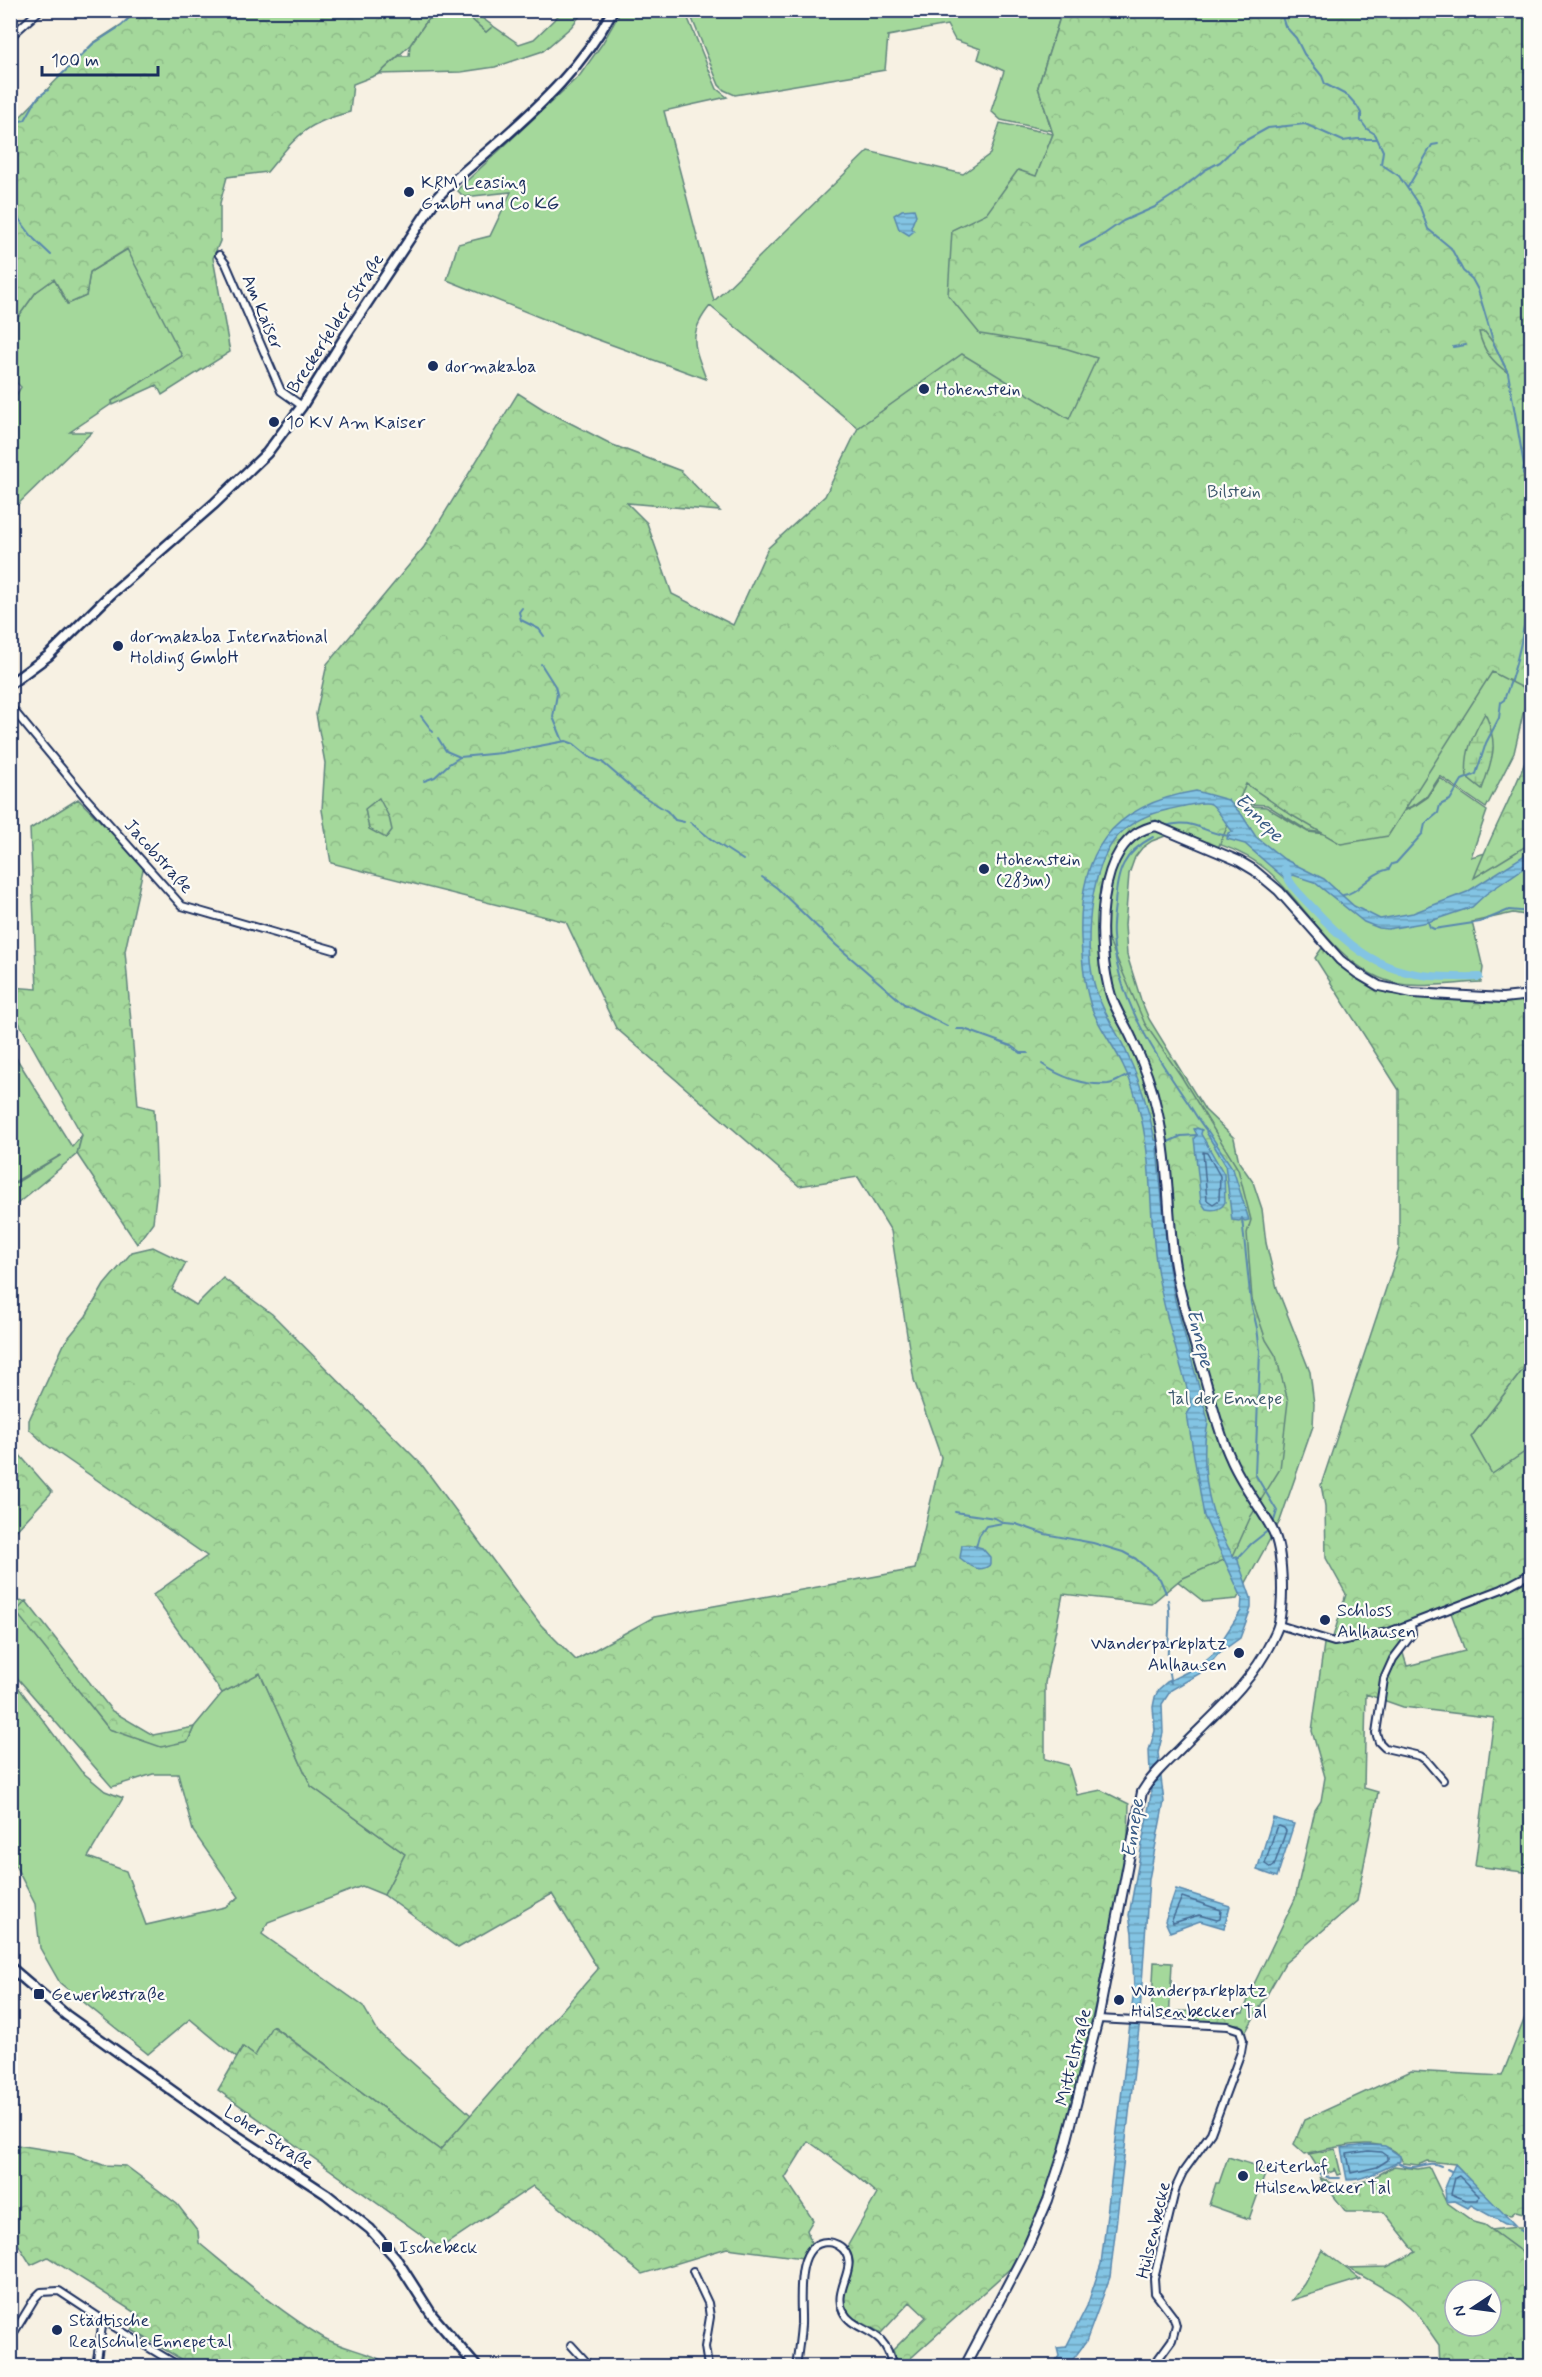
<svg xmlns="http://www.w3.org/2000/svg" width="1542" height="2377" font-family="Mynerve,sans-serif">
	<style>
		.green { fill: #a4d89b; stroke: #60847c; stroke-width: 1.5 }
		.forest { fill: url(#forest-crowns); stroke: #60847c; stroke-width: 1.5; fill-rule: evenodd }
		.wetland { fill: url(#wetland-marsh); stroke: #60847c; stroke-width: 1.5 }
		.water { fill: url(#water-rules); stroke: #5988ae; stroke-width: 1.5 }
		.lines { fill: none; stroke-linecap: round; stroke-linejoin: round }
		.shore { stroke: #456b93; stroke-width: 1.5 }
		.stream { stroke: #5988ae; stroke-width: 2 }
		.canal { stroke: #83c4e3; stroke-width: 8 }
		.minor-casing { stroke: #1b2f5e; stroke-width: 10 }
		.tertiary-casing { stroke: #1b2f5e; stroke-width: 12 }
		.secondary-casing { stroke: #1b2f5e; stroke-width: 13 }
		.minor { stroke: #fdfcf7; stroke-width: 6 }
		.tertiary { stroke: #fdfcf7; stroke-width: 8 }
		.secondary { stroke: #fdfcf7; stroke-width: 8 }
		.poi-dot { fill: #1b2f5e; stroke: #fdfcf7; stroke-width: 2 }
		.labels { text-anchor: middle; stroke-width: 4.5; stroke-linejoin: round; paint-order: stroke }
		.poi-label { font-size: 18px; fill: #1b2f5e; stroke: #fdfcf7; text-anchor: start }
		.street-label { font-size: 18px; fill: #1b2f5e; stroke: #fdfcf7 }
		.park-label { font-size: 18px; fill: #3d596d; stroke: #fdfcf7 }
		.water-label { font-size: 20px; font-style: italic; fill: #3a5c86; stroke: #fdfcf7 }
	</style>
	<defs>
		<pattern id="forest-crowns" width="20" height="18" patternUnits="userSpaceOnUse" patternTransform="scale(1.5)"><rect width="20" height="18" fill="#a4d89b"/><path d="M2 6a3 3 0 1 1 6 0M12 15a3 3 0 1 1 6 0" fill="none" stroke="#8dba88"/></pattern>
		<pattern id="wetland-marsh" width="20" height="14" patternUnits="userSpaceOnUse" patternTransform="scale(1.5)"><rect width="20" height="14" fill="#a4d89b"/><path d="M1 5h8M5 5V1M11 12h8M15 12V8" fill="none" stroke="#8dba88"/></pattern>
		<pattern id="water-rules" width="6" height="5" patternUnits="userSpaceOnUse" patternTransform="scale(1.5)"><rect width="6" height="5" fill="#83c4e3"/><path d="M0 2.5h6" fill="none" stroke="#6aa0bb"/></pattern>
	</defs>
	<rect width="100%" height="100%" fill="#f7f1e3"/>
	<filter id="ink" filterUnits="userSpaceOnUse"><feTurbulence type="fractalNoise" baseFrequency=".0167" numOctaves="2"/><feDisplacementMap in="SourceGraphic" scale="12" xChannelSelector="R" yChannelSelector="G"/><feConvolveMatrix kernelMatrix="1 2 1 2 8 2 1 2 1" color-interpolation-filters="sRGB"/></filter>
	<g filter="url(#ink)">
		<!-- green -->
		<path class="green" d="M563,11H584L571,27L543,51L495,67L461,72L379,74L399,56H409L410,45L428,19L467,15L486,32L493,26L519,44L534,39Z
			M621,11H685L714,82L717,89L727,97L664,111L714,301L868,151L963,174L990,154L1000,123L1053,134L1036,177L1532,675L1514,753L1486,808L1440,776L1427,796L1416,804L1353,836L1308,831L1267,805L1249,804L1240,807L822,505L865,424L858,428L710,306C686,336 695,347 706,379L571,330L447,280L458,244L490,236L511,192L464,197L457,190L580,75L602,44Z
			M689,11H1062L1038,87L1052,131L1001,120L991,111L1004,71L978,59L981,49L955,40L947,25L888,36L885,70L735,95L724,90L719,85Z
			M128,249L183,356L112,401L113,403L70,432H92L11,511V404L21,387L11,377V327L36,292L54,279L67,304L86,296L90,272Z
			M1440,778L1487,811L1471,857L1493,851L1531,832V916L1513,913L1472,922L1483,968L1481,982C1457,983 1431,987 1407,985C1343,979 1311,909 1268,871C1243,849 1210,842 1181,830L1152,841L1142,848L1135,857L1129,874L1125,925L1127,955L1141,1000L1149,1019L1205,1110L1234,1138L1239,1162L1253,1182L1262,1209L1266,1243L1277,1288L1310,1372L1314,1404L1313,1426L1280,1521L1237,1599L1204,1602L1157,1565L1086,995L1107,833L1220,796L1240,808L1250,806L1266,807L1308,832L1353,837L1416,805L1428,797Z
			M10,1048L72,1147L82,1135L77,1154L11,1209V1186L61,1155L11,1184Z
			M1531,1359V1448L1492,1475L1471,1437Z
			M26,1601L17,1612L109,1729L188,1741L194,1727L222,1693L260,1672L311,1786L405,1854L384,1895L362,1886L268,1922L262,1934L363,2006L378,2032L471,2115L440,2150L273,2026L255,2056L243,2047L237,2058L190,2019L148,2054L60,1983L40,1948L35,1904L11,1857L10,1676L81,1771L105,1791L123,1798L88,1857L126,1871L146,1925L225,1907L239,1897L193,1831L178,1774H153L112,1787L14,1674L11,1665V1602Z
			M1154,1962L1172,1963L1169,2023L1151,2021Z
			M1335,2149L1341,2174L1337,2175L1334,2168V2171L1328,2173L1325,2165H1316L1309,2154Z
			M1228,2157L1267,2169L1249,2219L1209,2205L1216,2183H1219Z
			M1517,2227H1527L1531,2231V2259L1491,2230Z
			M1322,2250L1360,2279L1292,2300L1304,2284Z"/>
		<!-- forest -->
		<path class="forest" d="M471,10L493,26L486,32L467,15L428,19L410,45L379,74L353,84L350,112C303,124 297,136 267,172L227,177L220,203V241L213,258L230,352L162,395L157,385L113,405L112,401L182,356L127,249L90,272L86,296L68,304L54,279L36,292L11,327V126L93,43L121,25L136,11Z
			M1062,11H1531V692L1492,672L1388,836L1341,844L1293,816L1246,784L1218,848L1156,820L1138,827L1120,844L1107,868L1100,888L1098,915L1145,1024L1181,1076L1238,1169L1251,1220L1247,1233L1252,1299L1266,1340L1276,1356L1288,1401L1280,1469L1251,1516L1233,1556L1181,1579L1151,1604L1063,1594L1045,1683V1759L1068,1765L1077,1795L1101,1790L1129,1804L1128,1836L1106,1960L1060,2151L1038,2214L1014,2265L902,2366H898L893,2350L926,2317L910,2302L881,2333L854,2318L846,2310L843,2297L853,2262L847,2247L877,2194L854,2174L808,2141L785,2178L813,2220L807,2230L811,2243L803,2258L727,2248L642,2274L533,2186L440,2248L218,2090L243,2047L255,2056L272,2026L440,2150L598,1969L552,1894L458,1948L384,1895L405,1854L311,1786L260,1673L222,1693L153,1595L207,1556L45,1444L29,1429V1420L65,1342L86,1316L104,1285L132,1252L153,1247L186,1263L172,1290L196,1305L223,1278L272,1314L422,1465L541,1625L576,1660L654,1617L915,1569L941,1457L914,1380L891,1231L858,1177L799,1186L616,1028L566,922L331,863L322,810L325,763L316,714L327,664L424,547L518,393L543,409L613,445L681,471L720,511L627,503L647,523L672,594L733,625L768,548L825,496L858,428L962,354L1069,419L1097,358L1061,347L980,334L948,295L952,230L987,213L1018,170L1036,176L1053,134L1038,87Z
			M1531,746V843L1474,878C1491,833 1516,791 1531,746Z
			M78,799L144,865L125,951L138,1105L154,1109L157,1187L153,1222L137,1244L77,1154L82,1135L17,1019H11V987L37,989L30,829Z
			M1322,948L1347,971L1388,994L1486,1000L1531,998V1359L1471,1437L1492,1474L1531,1448V1873L1475,1866L1494,1718L1403,1707L1366,1694L1364,1788L1378,1792L1357,1901L1285,1963L1245,2033L1239,2024L1177,2022V2011L1243,2013L1254,1984L1295,1899L1315,1810L1321,1801L1325,1777L1312,1731L1324,1644L1333,1637L1346,1594L1326,1558L1325,1506L1321,1485L1399,1249V1090L1315,958ZM1450,1610L1465,1651L1407,1666L1402,1650L1412,1635L1416,1624Z
			M11,1445L52,1492L11,1536Z
			M26,1601L112,1711L153,1735L194,1727L188,1741L161,1747L109,1729L16,1612Z
			M1531,2002V2220L1523,2213L1516,2211L1511,2215L1503,2214L1455,2164L1427,2161L1418,2165L1403,2163C1393,2131 1329,2148 1305,2154L1294,2144L1304,2120L1411,2071L1502,2076Z
			M11,2144L73,2154L103,2165L126,2166L177,2204L198,2231L199,2243C239,2276 279,2311 324,2338C345,2350 371,2351 391,2366H192L132,2330L140,2316L48,2257L31,2265L11,2233Z
			M1394,2166L1418,2169L1429,2167L1446,2202L1474,2222L1485,2225L1531,2259V2366H1440L1439,2345L1416,2312L1399,2297L1348,2268L1387,2267L1416,2252L1384,2212H1346L1319,2177L1342,2188L1371,2179ZM1455,2290H1491V2326H1455Z"/>
		<!-- wetland -->
		<path class="wetland" d="M1479,332H1485L1494,344L1508,373C1493,362 1483,351 1479,332Z
			M1485,713C1499,746 1493,757 1482,789L1467,777C1464,752 1473,735 1485,713Z
			M379,798L389,817L392,830L386,838L369,829L365,809Z"/>
		<!-- water -->
		<path class="water" d="M914,209L916,215L911,227L914,231L909,235L899,229L894,215L902,210Z
			M1196,791L1228,800L1242,815L1256,837L1284,859L1324,879L1354,906L1380,919L1413,913L1467,892L1531,851V863L1486,894L1472,907L1428,922L1388,929L1379,928L1364,922L1314,882L1293,875L1284,878L1245,844L1227,839L1228,833L1233,832C1227,826 1217,808 1211,804C1204,800 1176,808 1167,810C1115,821 1100,854 1092,901C1088,929 1087,956 1094,983C1100,1007 1114,1027 1125,1049C1139,1078 1149,1109 1155,1140L1158,1141L1160,1148L1157,1149L1169,1268L1175,1300L1208,1420C1208,1428 1205,1435 1205,1443C1203,1484 1212,1523 1234,1557L1237,1556L1239,1564L1251,1598V1608L1240,1638L1218,1654L1204,1671L1171,1690L1162,1704L1163,1733L1158,1753L1164,1802L1149,1879L1139,2028L1110,2277L1086,2342L1068,2366H1052L1059,2356L1057,2348L1066,2347L1087,2306L1101,2264L1134,1990L1132,1933L1129,1915L1151,1795L1149,1750L1155,1731L1153,1707L1155,1697L1159,1689L1167,1682L1197,1667L1213,1654L1241,1611L1242,1598L1204,1516L1187,1414L1191,1408L1190,1399C1179,1358 1165,1317 1158,1275C1149,1223 1153,1169 1141,1117C1137,1099 1131,1081 1123,1065C1114,1046 1100,1029 1092,1009C1084,987 1082,961 1081,938C1078,853 1110,805 1196,791Z
			M1197,1128L1202,1130L1201,1134L1224,1174L1225,1202C1222,1209 1214,1211 1206,1209L1201,1202L1194,1138L1197,1135L1194,1129Z
			M1208,1131L1233,1169L1249,1220L1245,1221L1242,1219L1239,1221L1232,1220L1225,1164L1206,1132Z
			M971,1545L982,1548L990,1557V1565C978,1574 970,1565 960,1558L962,1545Z
			M1273,1818L1294,1824L1277,1877L1257,1870Z
			M1176,1889L1230,1906L1224,1928L1200,1921L1170,1932L1165,1921Z
			M1368,2145L1385,2146L1400,2156V2161C1387,2168 1361,2181 1347,2180L1341,2148Z
			M1455,2164L1515,2225L1505,2224L1471,2205L1468,2208L1455,2201L1446,2202L1445,2188Z"/>
		<g class="lines">
			<!-- shore -->
			<path class="shore" d="M1203,1152L1207,1153L1220,1176L1219,1200L1213,1204L1207,1200Z
				M1279,1826L1284,1828L1286,1831L1274,1866L1271,1868L1265,1864L1276,1828Z
				M1182,1897L1221,1910L1220,1919L1217,1920L1199,1915L1173,1923L1172,1920Z
				M1368,2151L1381,2152L1388,2157V2160L1377,2167L1351,2173L1347,2154Z
				M1459,2176L1479,2196L1478,2200H1466L1451,2194L1455,2178Z"/>
			<!-- stream -->
			<path class="stream" d="M1280,10L1285,26L1296,38L1304,54L1322,76L1325,84L1348,96L1357,106L1361,113V121L1367,129L1375,134L1383,151L1381,164L1399,176L1420,207L1428,229L1451,248L1463,271L1472,279L1478,290L1494,344L1508,373L1524,465L1523,473L1526,479L1525,485L1532,507
				M58,78L93,44L121,26L137,10
				M20,121L25,120L38,97L48,90
				M1408,187L1432,145L1438,144
				M10,207L34,239L51,255
				M1080,247L1100,237L1123,221L1155,207L1178,192L1205,170L1220,162L1239,144L1268,128L1305,124L1343,141L1357,139H1376
				M1453,347L1466,345
				M1532,551V561
				M522,608L519,612L521,620L539,629L544,636
				M541,664L555,686L557,694L553,717L563,741
				M421,716L433,732
				M438,738L446,751L460,757
				M424,781L435,777L449,764L460,757L501,753L566,741L574,744L591,758L602,762L638,793L667,811L675,820L684,822
				M690,822L712,840L743,860
				M1165,826C1194,817 1203,834 1230,836
				M1153,837C1123,853 1117,871 1115,904C1114,914 1112,925 1113,936C1116,994 1152,1050 1184,1097C1192,1108 1198,1121 1207,1131
				M762,877L777,888L836,945L904,1004L947,1026
				M1343,895C1358,894 1369,873 1389,869L1392,864L1396,863L1423,833L1425,824L1438,813L1440,805L1450,800L1462,780L1476,774L1486,743L1499,718L1501,702L1504,700C1513,677 1520,651 1524,626C1526,609 1526,592 1532,575
				M1427,919L1430,927L1434,929L1480,922L1509,910L1532,912
				M957,1029H964L1011,1046L1021,1053H1028
				M1042,1064C1060,1077 1085,1086 1108,1084C1117,1083 1122,1077 1130,1075
				M1166,1143L1181,1136L1197,1135
				M1242,1218L1251,1303L1257,1328L1260,1351L1255,1474L1277,1511L1273,1524
				M955,1512L995,1518L1004,1523L1016,1524L1045,1534L1093,1543L1123,1552L1136,1559L1160,1579L1166,1593
				M976,1547L979,1536L986,1526L1003,1523
				M1237,1559L1251,1544L1270,1529
				M1168,1600C1173,1628 1163,1656 1171,1683
				M1397,2162C1418,2175 1424,2158 1441,2166
				M1303,2167L1330,2178H1340
				M1447,2169L1451,2171
				M1520,2230L1532,2236"/>
			<!-- canal -->
			<path class="canal" d="M1285,868C1287,884 1302,896 1313,908C1369,968 1398,979 1479,977"/>
			<defs>
				<path id="minor" d="M10,37L40,10
					M219,255L226,264L281,391L302,406
					M10,706L86,798L182,906L334,950
					M1411,1624L1412,1634L1393,1659L1384,1679L1376,1733L1379,1742L1385,1748L1420,1756L1426,1760L1443,1780
					M1279,1625L1334,1642L1389,1632L1502,1589L1532,1573
					M1098,2019L1228,2026L1240,2030L1243,2040L1241,2052L1211,2133L1183,2172L1176,2187L1154,2278L1155,2293L1174,2318L1176,2325L1172,2340L1153,2366
					M693,2271L708,2303L710,2317L705,2347L708,2366
					M103,2320L179,2366
					M10,2339L35,2298L41,2292L59,2291L103,2320L96,2366
					M571,2345L590,2366
					M796,2366C798,2353 800,2339 801,2325C802,2303 793,2243 827,2242C834,2242 842,2246 846,2253C856,2270 833,2291 843,2311C854,2334 886,2325 892,2366"/>
				<path id="tertiary" d="M965,2366L1028,2246L1048,2200L1064,2151L1098,2019L1142,1792C1152,1775 1167,1762 1181,1748C1213,1715 1251,1684 1271,1642C1274,1635 1278,1629 1279,1622C1284,1600 1283,1551 1273,1531C1260,1506 1241,1484 1230,1457C1218,1431 1212,1402 1204,1375C1193,1337 1180,1299 1174,1260C1167,1210 1169,1161 1157,1110C1152,1086 1143,1062 1132,1039C1126,1025 1116,1011 1111,996C1097,950 1092,837 1156,826L1239,861L1254,870L1279,891L1340,960L1357,973L1379,986L1412,993L1503,998L1532,995"/>
				<path id="secondary" d="M10,684L48,656L111,594L214,504L267,453L302,406L346,335L436,199C453,179 475,163 494,146C541,105 584,65 613,10
					M10,1967L66,2015L216,2122L326,2194L370,2229L395,2257L432,2315L476,2366"/>
			</defs>
			<!-- minor casing -->
			<use href="#minor" class="minor-casing"/>
			<!-- tertiary casing -->
			<use href="#tertiary" class="tertiary-casing"/>
			<!-- secondary casing -->
			<use href="#secondary" class="secondary-casing"/>
			<!-- minor -->
			<use href="#minor" class="minor"/>
			<!-- tertiary -->
			<use href="#tertiary" class="tertiary"/>
			<!-- secondary -->
			<use href="#secondary" class="secondary"/>
		</g>
	</g>
	<!-- markers -->
	<g class="poi-dot">
		<circle cx="409" cy="192" r="6"/>
		<circle cx="433" cy="366" r="6"/>
		<circle cx="924" cy="389" r="6"/>
		<circle cx="274" cy="422" r="6"/>
		<circle cx="118" cy="646" r="6"/>
		<circle cx="984" cy="869" r="6"/>
		<circle cx="1325" cy="1620" r="6"/>
		<circle cx="1239" cy="1653" r="6"/>
		<rect x="33" y="1988" width="12" height="12" rx="3"/>
		<circle cx="1119" cy="2000" r="6"/>
		<circle cx="1243" cy="2176" r="6"/>
		<rect x="381" y="2241" width="12" height="12" rx="3"/>
		<circle cx="57" cy="2330" r="6"/>
	</g>
	<g class="labels">
		<!-- poi labels -->
		<g class="poi-label">
			<text x="421" y="188">KRM Leasing<tspan x="421" dy="21">GmbH und Co KG</tspan></text>
			<text x="445" y="372">dormakaba</text>
			<text x="936" y="395">Hohenstein</text>
			<text x="286" y="428">10 KV Am Kaiser</text>
			<text x="130" y="642">dormakaba International<tspan x="130" dy="21">Holding GmbH</tspan></text>
			<text x="996" y="865">Hohenstein<tspan x="996" dy="21">(283m)</tspan></text>
			<text x="1337" y="1616">Schloss<tspan x="1337" dy="21">Ahlhausen</tspan></text>
			<text x="1227" y="1649" text-anchor="end">Wanderparkplatz<tspan x="1227" dy="21">Ahlhausen</tspan></text>
			<text x="1131" y="1996">Wanderparkplatz<tspan x="1131" dy="21">Hülsenbecker Tal</tspan></text>
			<text x="51" y="2000">Gewerbestraße</text>
			<text x="1255" y="2172">Reiterhof<tspan x="1255" dy="21">Hülsenbecker Tal</tspan></text>
			<text x="399" y="2253">Ischebeck</text>
			<text x="69" y="2326">Städtische<tspan x="69" dy="21">Realschule Ennepetal</tspan></text>
		</g>
		<!-- street labels -->
		<g class="street-label">
			<text transform="translate(263 312) rotate(67)" y="6">Am Kaiser</text>
			<text transform="translate(335 323) rotate(-57)" y="6">Breckerfelder Straße</text>
			<text transform="translate(159 856) rotate(48)" y="6">Jacobstraße</text>
			<text transform="translate(1073 2057) rotate(-76)" y="6">Mittelstraße</text>
			<text transform="translate(269 2137) rotate(33)" y="6">Loher Straße</text>
			<text transform="translate(1153 2230) rotate(-77)" y="6">Hülsenbecke</text>
		</g>
		<!-- park labels -->
		<g class="park-label">
			<text x="1234" y="497">Bilstein</text>
			<text x="1225" y="1404">Tal der Ennepe</text>
		</g>
		<!-- water labels -->
		<g class="water-label">
			<text transform="translate(1260 817) rotate(45)" y="7">Ennepe</text>
			<text transform="translate(1201 1338) rotate(76)" y="7">Ennepe</text>
			<text transform="translate(1132 1828) rotate(-81)" y="7">Ennepe</text>
		</g>
	</g>
	<!-- margin -->
	<rect width="1542" height="2377" fill="none" stroke="#fdfcf7" stroke-width="36"/>
	<rect x="18" y="18" width="1506" height="2341" fill="none" stroke="#1b2f5e" stroke-width="2" filter="url(#ink)"/>
	<!-- north arrow -->
	<g transform="translate(1473 2308) rotate(257)"><circle r="28" fill="#fdfcf7" stroke="#a3aaba" stroke-width="1.5"/>
	<path d="M0-4.5L10 22L0 15L-10 22Z" fill="#1b2f5e"/>
	<text y="-9" font-size="16" font-weight="bold" text-anchor="middle" fill="#1b2f5e">N</text>
	</g>
	<!-- scale -->
	<path d="M42 66v9h116v-9" fill="none" stroke="#1b2f5e" stroke-width="3"/>
	<text x="51" y="66" font-size="18" fill="#1b2f5e" stroke="#fdfcf7" stroke-width="4.5" paint-order="stroke">100 m</text>
</svg>
